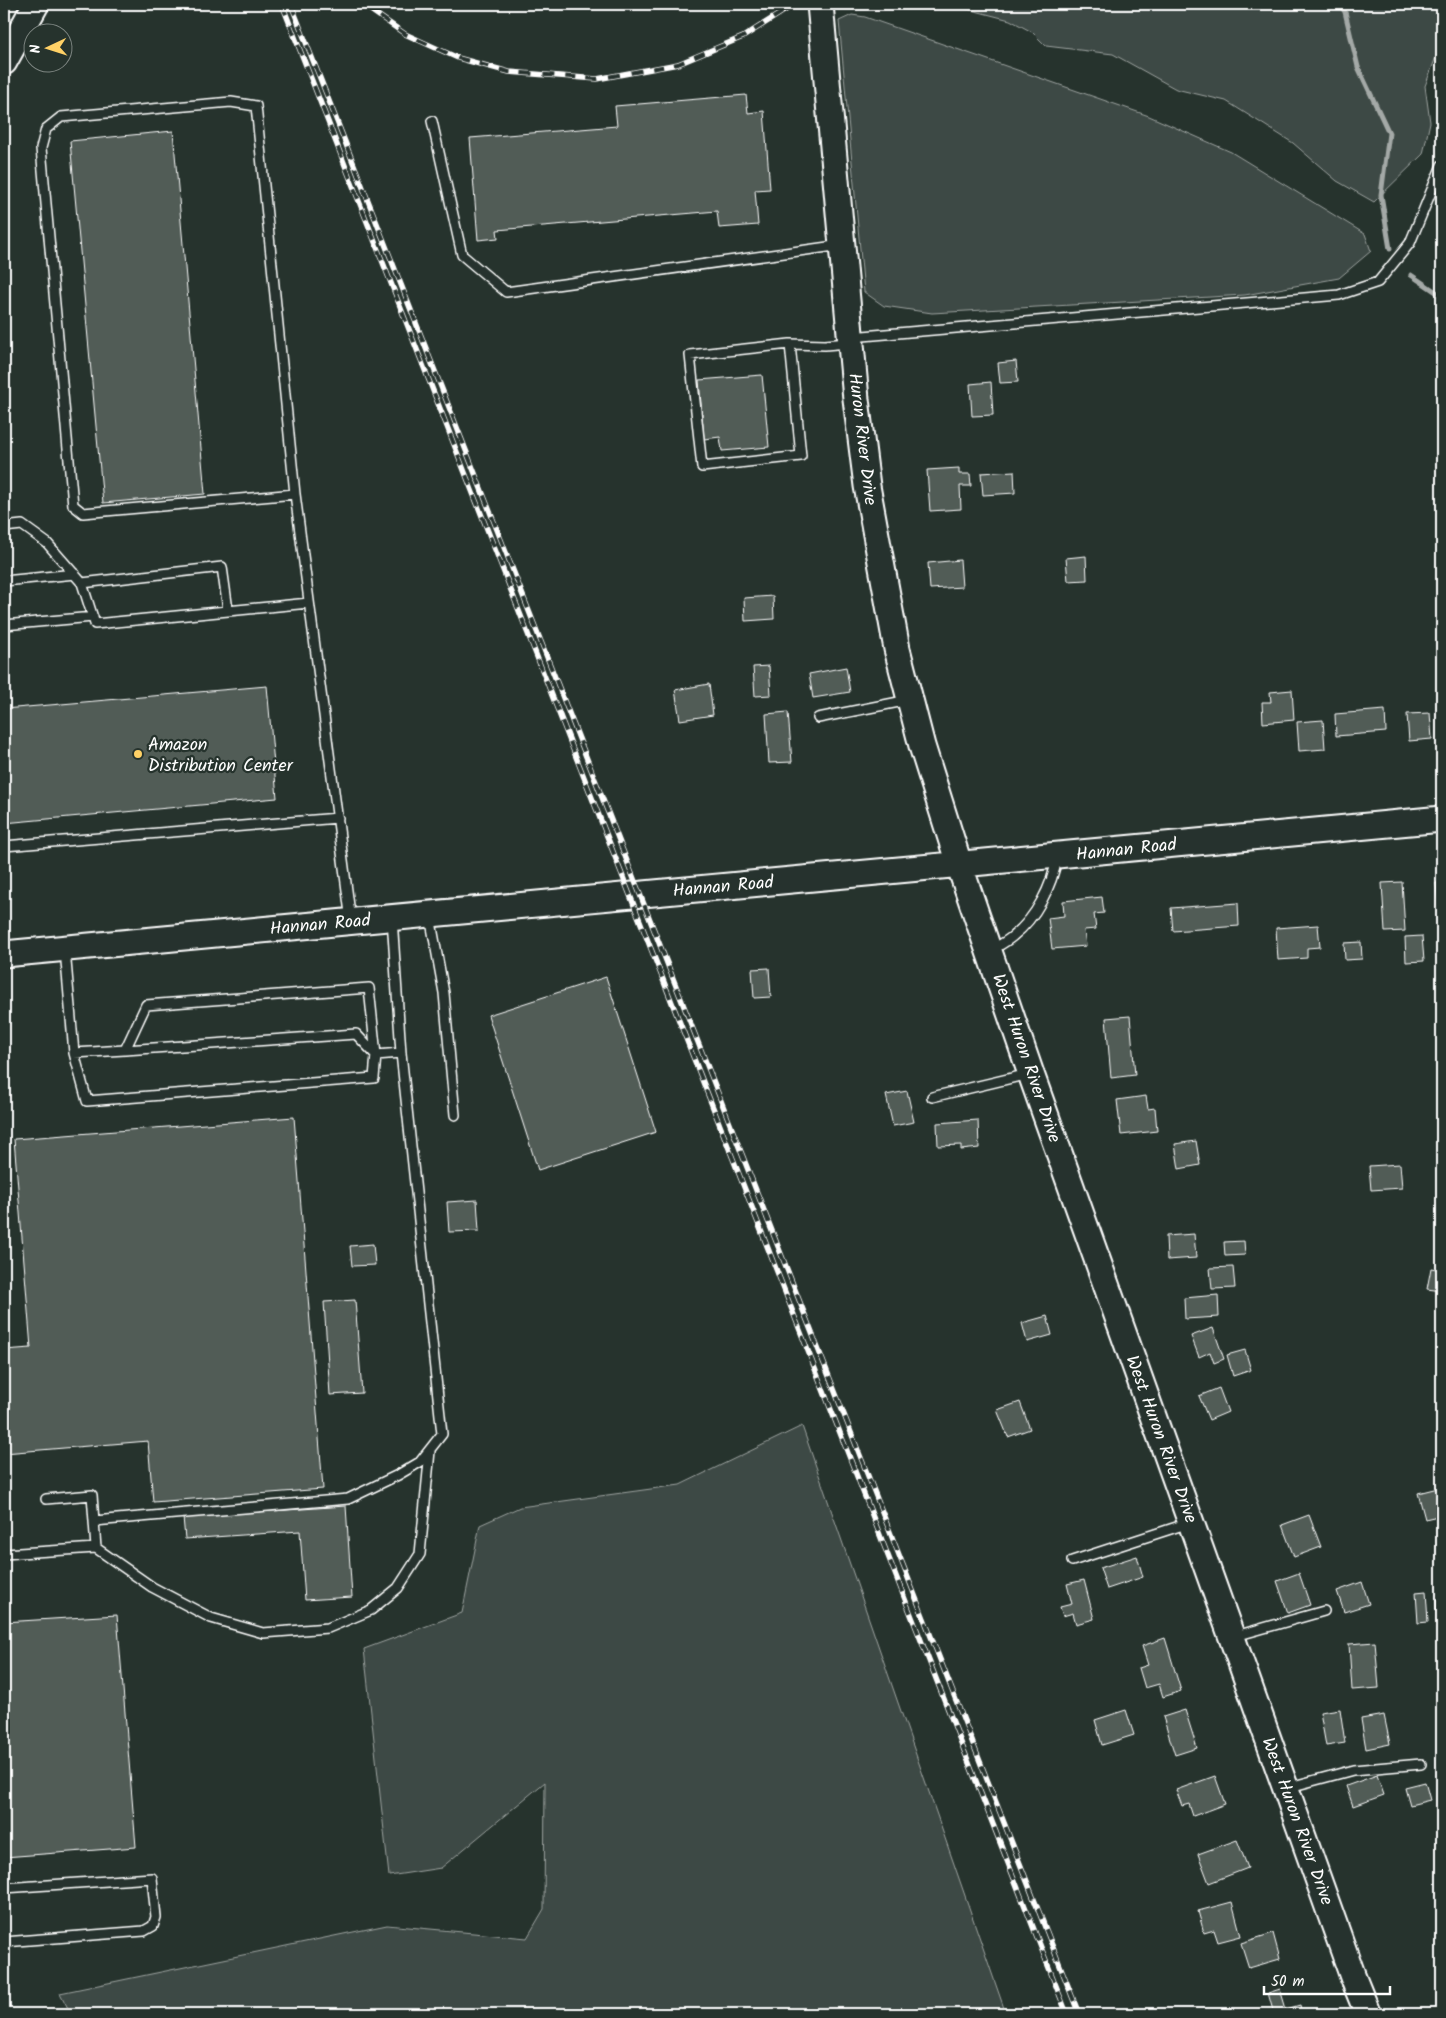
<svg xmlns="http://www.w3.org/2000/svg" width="1446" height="2018" font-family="Kalam,sans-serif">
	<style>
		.green { fill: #3e4944; stroke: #9ea4a2 }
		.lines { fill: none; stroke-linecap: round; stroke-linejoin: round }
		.stream { stroke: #a4a9a7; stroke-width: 5 }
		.building { fill: #515c57; stroke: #fff }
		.lane-casing { stroke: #fff; stroke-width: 12 }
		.secondary-casing { stroke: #fff; stroke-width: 29 }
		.lane { stroke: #26332d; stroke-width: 9 }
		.secondary { stroke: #26332d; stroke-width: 25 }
		.rail-casing { stroke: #fff; stroke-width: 5.5 }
		.rail { stroke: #26332d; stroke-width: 4; stroke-dasharray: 11; stroke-linecap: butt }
		.poi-dot { fill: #ffd166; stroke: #26332d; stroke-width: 2 }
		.labels { text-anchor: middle; stroke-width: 4.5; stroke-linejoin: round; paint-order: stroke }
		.street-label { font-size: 18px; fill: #fff; stroke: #26332d }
		.poi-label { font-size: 18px; fill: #fff; stroke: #26332d; text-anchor: start }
	</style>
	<rect width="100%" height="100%" fill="#26332d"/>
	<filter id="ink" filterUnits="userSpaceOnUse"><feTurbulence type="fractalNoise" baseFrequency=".02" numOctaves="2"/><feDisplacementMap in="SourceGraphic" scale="10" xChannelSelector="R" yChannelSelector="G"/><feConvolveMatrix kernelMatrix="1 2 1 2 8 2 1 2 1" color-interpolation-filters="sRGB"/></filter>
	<g filter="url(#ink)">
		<!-- green -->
		<path class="green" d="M948,4H1439L1442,41L1425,86L1430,122L1423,154L1374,202L1337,181L1293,143L1226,101L1176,89L1113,54L1046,46L1032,32L1010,20Z
			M852,15L865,17L1149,116L1231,152L1365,234L1371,251L1339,278L1245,295L932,313L884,306L864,292L839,21Z
			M802,1426L1006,2014H71L60,1993L387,1925L527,1938L544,1909L545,1782L441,1868L389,1876L364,1649L462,1613L480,1525L520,1507L680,1485Z"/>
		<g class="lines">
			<!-- stream -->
			<path class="stream" d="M1340,4L1345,12L1358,67L1389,133L1381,195L1390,249
				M1411,275L1442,296"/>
		</g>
		<!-- building -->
		<path class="building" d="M746,95L748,113L764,111L770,189L755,190L758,225L719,228L717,211L497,230L498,238L478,240L470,138L617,126L615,106Z
			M173,131L205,494L103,503L70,141Z
			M1016,361L1018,382L1000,383L998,363Z
			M762,375L769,447L722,451L720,437L704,439L699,380Z
			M991,382L993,415L972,416L970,384Z
			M959,468V474H970L971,486H960L961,509L930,511L927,470Z
			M1014,471L1015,493L983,495L981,473Z
			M1086,556L1087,580L1068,581L1066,558Z
			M960,560L962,587L930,589L928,563Z
			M773,596L774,619L745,621L744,598Z
			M769,666L771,695L755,696L753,667Z
			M846,667L850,692L813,698L809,674Z
			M709,684L713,715L680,720L675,690Z
			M267,686L277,798L4,823V709Z
			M1292,690L1294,720L1263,723L1262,702H1271L1270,692Z
			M1385,710L1386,732L1336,736L1335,714Z
			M788,712L792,762L769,763L766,714Z
			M1430,713L1432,739L1409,741L1407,714Z
			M1323,720L1325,749L1299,751L1297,722Z
			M1402,882L1405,931L1385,932L1382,883Z
			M1436,883H1442V907H1438Z
			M1102,897L1104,913L1094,914L1096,929L1084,930L1086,946L1052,949L1048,918L1064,916L1063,901Z
			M1238,903L1239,926L1173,931L1171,908Z
			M1318,925L1320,947L1307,948V958L1278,960L1276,928Z
			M1422,936L1424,961L1406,962L1405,937Z
			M1361,942L1362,959L1345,960L1344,943Z
			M769,968L771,997L754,998L752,969Z
			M606,977L656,1132L538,1170L488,1015Z
			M1130,1016L1135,1075L1111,1078L1106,1018Z
			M907,1091L914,1122L893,1126L886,1095Z
			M1146,1096L1148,1109L1155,1108L1157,1131L1121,1135L1117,1100Z
			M294,1117L323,1489L153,1502L148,1441L4,1453V1350L31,1348L14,1139Z
			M978,1120L979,1148L961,1150V1145L938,1146L937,1123Z
			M1196,1141L1200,1165L1179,1169L1175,1144Z
			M1400,1164L1402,1188L1371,1190L1369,1166Z
			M477,1200L479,1231L449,1232L447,1202Z
			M1194,1234L1196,1258L1167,1260L1166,1236Z
			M1244,1241L1245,1255L1225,1256L1224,1242Z
			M373,1244L375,1265L352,1266L350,1246Z
			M1233,1267L1235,1288L1212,1289L1210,1268Z
			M1431,1268L1442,1270V1291L1427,1289Z
			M1218,1295L1219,1317L1185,1319L1184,1298Z
			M355,1300L362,1393L330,1395L324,1302Z
			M1047,1316L1052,1335L1027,1342L1022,1323Z
			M1213,1328L1224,1359L1214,1363L1210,1352L1199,1357L1191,1336Z
			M1245,1350L1251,1370L1233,1376L1227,1355Z
			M1219,1388L1228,1412L1209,1420L1199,1396Z
			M1020,1402L1030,1429L1008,1437L997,1410Z
			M1438,1488L1442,1504V1515L1425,1519L1418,1493Z
			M346,1506L352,1597L305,1600L300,1531L185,1539L183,1517Z
			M1309,1515L1321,1547L1294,1557L1282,1525Z
			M1137,1556L1143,1577L1107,1589L1100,1568Z
			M1299,1573L1310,1605L1288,1613L1277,1581Z
			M1084,1580L1094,1619L1076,1624L1073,1613L1063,1616L1060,1607L1072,1604L1067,1584Z
			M1362,1582L1369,1604L1344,1612L1337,1591Z
			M1426,1591L1428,1622L1418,1623L1416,1592Z
			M1442,1598V1621L1437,1622L1436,1599Z
			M117,1615L136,1847L4,1857V1622Z
			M1165,1638L1181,1691L1163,1697L1159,1684L1145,1688L1139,1668L1148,1665L1142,1646Z
			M1375,1642L1379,1688L1352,1690L1349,1644Z
			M1340,1709L1345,1743L1326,1746L1320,1712Z
			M1126,1710L1134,1735L1102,1745L1095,1720Z
			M1185,1710L1197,1748L1175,1755L1163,1717Z
			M1384,1715L1390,1744L1366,1749L1361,1719Z
			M1377,1775L1384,1795L1353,1806L1346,1786Z
			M1215,1776L1225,1804L1193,1816L1189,1804L1182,1806L1176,1790Z
			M1425,1782L1430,1800L1410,1805L1405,1787Z
			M1237,1840L1248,1868L1209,1883L1198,1854Z
			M1232,1902L1241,1936L1218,1942L1214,1930L1204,1933L1198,1911Z
			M1273,1933L1280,1959L1249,1968L1241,1943Z
			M1280,1989L1286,2009L1300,2005L1302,2014H1274L1268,1993Z"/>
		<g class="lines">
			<defs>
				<path id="lane" d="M432,121L462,255L506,292L842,245
					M851,337L1339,295L1378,282L1410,243L1442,165
					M790,344L801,456L702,467L690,355L790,344L825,345L848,343
					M295,494L83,513L73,505L41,148L46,129L61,117L231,102L256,106L295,494L351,921
					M4,527L22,525L47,543L82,583L95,624L309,603
					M4,581L75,574
					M82,583L222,567L228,610
					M4,625L93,617
					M818,718L909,700
					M4,846L338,818
					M430,916L444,993L455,1115
					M65,950L74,1053L87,1101L374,1078L376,1055L369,988L146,1005L125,1050L74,1053
					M990,951C998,946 1006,942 1013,936C1036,918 1052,886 1057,858
					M125,1050L356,1034L376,1055
					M376,1055L401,1053
					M932,1097L1029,1074
					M94,1521L348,1499L398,1475L420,1462L442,1434L401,1053L392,918
					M96,1548L152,1587L211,1618L263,1633L328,1628L371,1610L398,1588L420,1554L430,1451
					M4,1554L96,1548L92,1495L46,1499
					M1072,1561L1189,1523
					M1232,1637L1324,1611
					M1286,1788L1353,1770L1421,1764
					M4,1888L152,1878L156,1917L153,1926L144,1931L4,1942"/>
				<path id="secondary" d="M820,4L856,399L867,486L897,649L922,746L959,864L1031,1074L1353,1977L1368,2014
					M4,62L36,4
					M4,954L1442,819"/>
			</defs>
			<!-- lane casing -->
			<use href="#lane" class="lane-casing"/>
			<!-- secondary casing -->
			<use href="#secondary" class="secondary-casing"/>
			<!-- lane -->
			<use href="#lane" class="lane"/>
			<!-- secondary -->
			<use href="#secondary" class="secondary"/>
			<defs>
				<path id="rail" d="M282,4L1067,2014
					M291,4L1079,2014
					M362,4L405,34L458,58L509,72L597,79L678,64L743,37L795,4"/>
			</defs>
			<!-- rail casing -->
			<use href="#rail" class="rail-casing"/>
			<!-- rail -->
			<use href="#rail" class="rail"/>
		</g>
	</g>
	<!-- markers -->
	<circle class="poi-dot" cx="138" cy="754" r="5"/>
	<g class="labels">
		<!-- street labels -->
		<g class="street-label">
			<text transform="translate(863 439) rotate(83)" y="6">Huron River Drive</text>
			<text transform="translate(1126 849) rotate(-6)" y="6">Hannan Road</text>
			<text transform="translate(723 886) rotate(-5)" y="6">Hannan Road</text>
			<text transform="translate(320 924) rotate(-5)" y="6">Hannan Road</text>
			<text transform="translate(1027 1058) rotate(71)" y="6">West Huron River Drive</text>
			<text transform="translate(1162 1439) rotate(70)" y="6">West Huron River Drive</text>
			<text transform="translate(1298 1821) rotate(70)" y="6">West Huron River Drive</text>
		</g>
		<!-- poi labels -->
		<g class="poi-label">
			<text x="148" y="750">Amazon<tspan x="148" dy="21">Distribution Center</tspan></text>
		</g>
	</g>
	<!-- margin -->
	<rect width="1446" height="2018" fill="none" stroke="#26332d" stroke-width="20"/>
	<rect x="10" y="10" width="1426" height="1998" fill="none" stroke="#fff" stroke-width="2" filter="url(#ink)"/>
	<!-- north arrow -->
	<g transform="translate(48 48) rotate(266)"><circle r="24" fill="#26332d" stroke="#7d8581"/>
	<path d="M0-4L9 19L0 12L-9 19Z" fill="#ffd166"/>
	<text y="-8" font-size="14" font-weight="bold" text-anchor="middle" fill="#ffffff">N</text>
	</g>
	<!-- scale -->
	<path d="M1264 1986v8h126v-8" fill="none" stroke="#ffffff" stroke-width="2.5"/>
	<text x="1271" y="1986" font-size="15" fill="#ffffff" stroke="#26332d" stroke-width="4" paint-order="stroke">50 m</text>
</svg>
